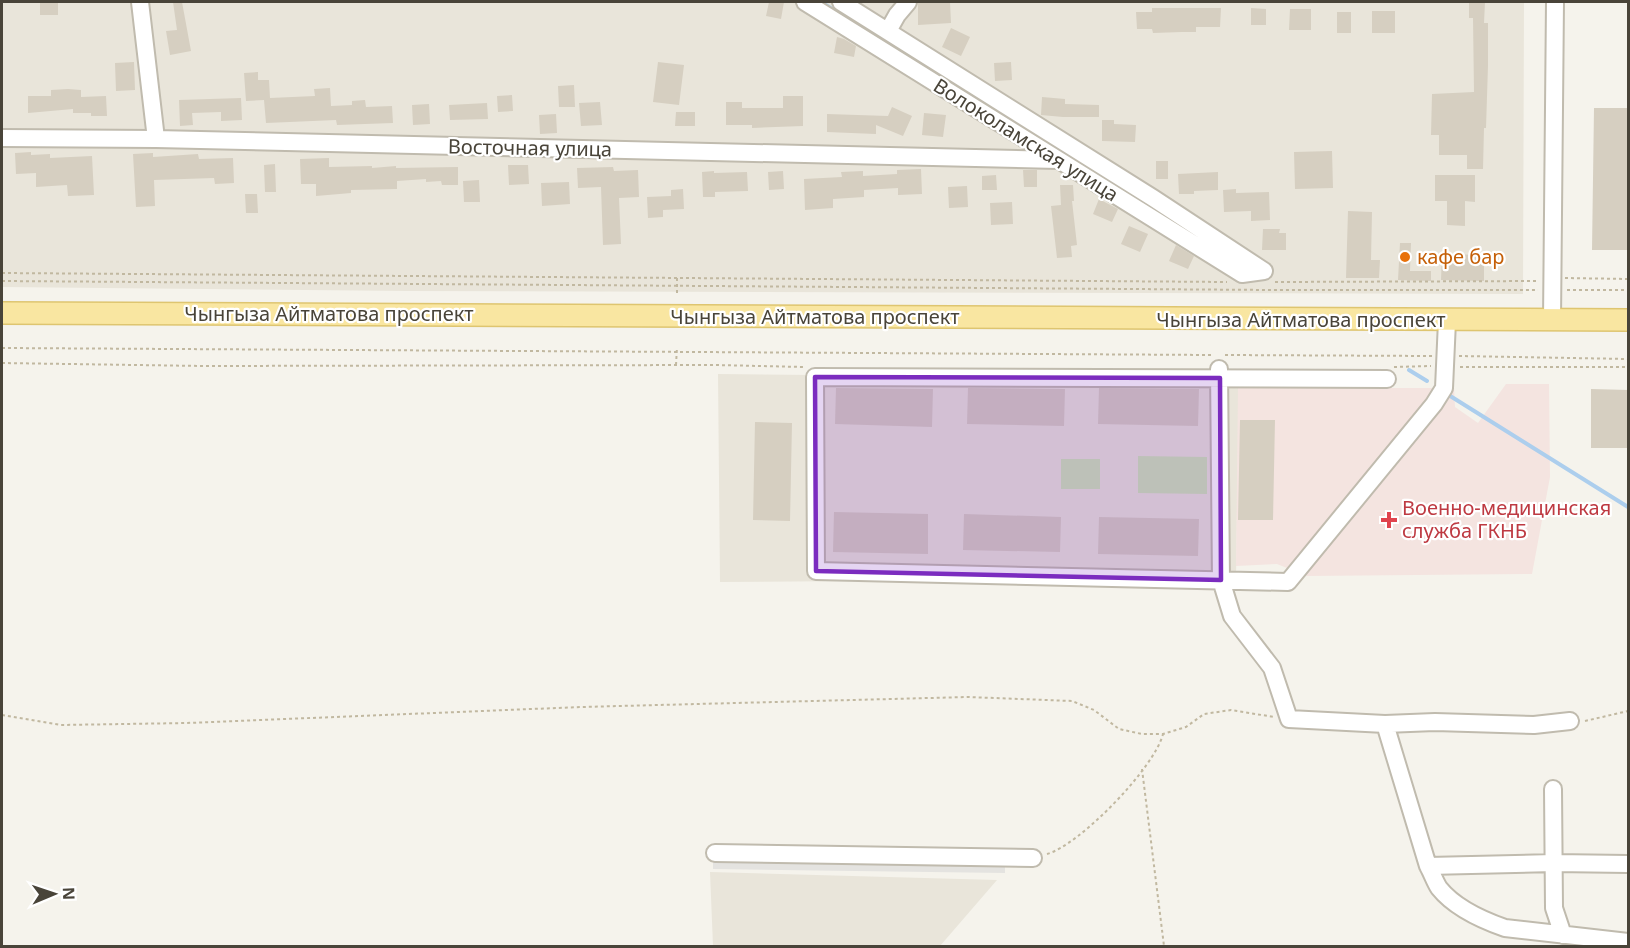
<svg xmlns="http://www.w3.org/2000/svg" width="1630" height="948" font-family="'Noto Sans',sans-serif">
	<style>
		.residential { fill: #e9e5da }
		.medical { fill: #f4e4e0 }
		.green { fill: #cee6b7 }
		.parking { fill: #e4e3e0 }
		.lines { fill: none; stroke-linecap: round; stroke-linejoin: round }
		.stream { stroke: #acceed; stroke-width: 4 }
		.building { fill: #d6cfc1 }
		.minor-casing { stroke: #c0bbae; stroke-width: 20 }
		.major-casing { stroke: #dec570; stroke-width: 24 }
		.path { stroke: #c1b8a0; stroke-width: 2; stroke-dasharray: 3 3; stroke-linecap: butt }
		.minor { stroke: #fff; stroke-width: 16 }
		.major { stroke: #f9e6a1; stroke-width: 21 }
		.marked { fill: #7b2cbf; fill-opacity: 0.2; stroke: #7b2cbf; stroke-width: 4.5; stroke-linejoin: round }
		.food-dot { fill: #e8710a; stroke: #fff; stroke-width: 2 }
		.health-dot { fill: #e0444e; stroke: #fff; stroke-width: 2 }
		.labels { text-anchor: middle; stroke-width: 4.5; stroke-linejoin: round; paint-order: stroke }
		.street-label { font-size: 20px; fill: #494439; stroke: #fff }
		.food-label { font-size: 20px; fill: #c56008; stroke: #fff; text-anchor: start }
		.health-label { font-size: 20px; fill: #be3a42; stroke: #fff; text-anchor: start }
	</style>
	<rect width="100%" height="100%" fill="#f5f3ec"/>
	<!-- residential -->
	<path class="residential" d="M2,2H1524L1523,294L407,291L2,287Z
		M718,374L1239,379L1236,578L720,582Z
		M710,872L997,880L940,946H713Z"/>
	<!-- medical -->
	<path class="medical" d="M1506,384H1549L1550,477L1532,574L1307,576L1277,564L1236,566L1238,388H1454L1455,407L1478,423Z"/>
	<!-- green -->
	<path class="green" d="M1138,456L1207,457V494L1138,493Z
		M1061,459H1100V489H1061Z"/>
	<!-- parking -->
	<path class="parking" d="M713,861L1005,865V873L713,869Z"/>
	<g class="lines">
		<!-- stream -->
		<path class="stream" d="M821,2L1164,216
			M1409,370L1427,381
			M1447,394L1628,507"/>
	</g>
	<!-- building -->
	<path class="building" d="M40,2H58V15H40Z
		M173,2H182L191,51L170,55L166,31L177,30Z
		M769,2H784L781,19L766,16Z
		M918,2H950L951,23L918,25Z
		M1469,2H1485L1484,23H1488V65L1486,128H1484L1483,169H1467V155H1439V135H1431L1432,94L1474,92L1473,18H1469Z
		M1152,8H1221L1220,27H1196V32H1182L1153,33L1152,29H1137L1136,12H1152Z
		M1251,8L1266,9V25H1251Z
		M1290,9H1311V30H1289Z
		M1372,11H1395V33H1372Z
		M1337,12H1351V33H1337Z
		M951,28L970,37L961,56L942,47Z
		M837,37L844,39L856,46L854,57L834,53Z
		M134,62L135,90L116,91L115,63Z
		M658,62L684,65L679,105L653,102Z
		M1011,62L1012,80L995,81L994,63Z
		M258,72V80H269L270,98L315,96L314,89L330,88L331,106L352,105V101L365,100L366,107L392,106L393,123L337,125L336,120L266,123L264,100L246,101L244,73Z
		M574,85L575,107H559L558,86Z
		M68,89L81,90V97L106,96L107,116H91V113H73V109L28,113V96H51V90Z
		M512,95L513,111L498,112L497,96Z
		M783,96H803V126L752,128V125H726V102H742V108H783Z
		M1042,97L1065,99V104L1099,105V117H1063L1041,115Z
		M241,98L242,120L221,121V112L192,113L193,125L180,126L179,100Z
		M600,102L602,125L581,126L579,103Z
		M487,103L488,119L450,120L449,105Z
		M429,104L430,124L413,125L412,105Z
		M892,107L912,116L903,136L876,125V134L827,132V114L888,116Z
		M1594,108H1629V250H1592Z
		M676,112H695V126H675Z
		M924,113L946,115L943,137L922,135Z
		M556,114L557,133L540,134L539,115Z
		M1102,120H1114V124L1136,125L1135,142L1102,141Z
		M1332,151L1333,188L1295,189L1294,152Z
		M31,152V155L50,154V158L92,156L94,195L68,196L67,185L36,187V173L16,174L15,153Z
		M153,153V157L198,154L199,159L233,158L234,183L215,184L214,178L154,180L155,206L136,207L133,154Z
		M329,158V167L372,166V168L396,166V168L458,167V185H442L441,181L426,182V179L397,181V189L351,190V193L316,196V184H301L300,159Z
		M1156,161H1168V179H1156Z
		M275,164L276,192H265L264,165Z
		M508,165H528L529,184L509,185Z
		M613,167L614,171L638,170L639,197L619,198L621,244L603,245L601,187L578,188L577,168Z
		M921,169L922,194L898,195V188L864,190V197L833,199V208L805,210L804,179L842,177L841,172L863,171V176L897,174V170Z
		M1023,170H1037V187H1024Z
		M714,171V173L747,172L748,191L715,192V197H703L702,172Z
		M783,171L784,189L769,190L768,172Z
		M1218,172V190L1194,191V194H1179L1178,174Z
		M996,175L997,190H982V176Z
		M1435,175H1475V202L1465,201V226L1447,225V201H1435Z
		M479,180L480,202H464L463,181Z
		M569,182L570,204L542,206L541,183Z
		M1060,185H1073L1074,201H1072L1077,245L1071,246L1072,257L1057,258L1051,206L1061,205Z
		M967,186L968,207L949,208L948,187Z
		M683,189L684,209L663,210V217L648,218L647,197L671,196V190Z
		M1236,189V193L1269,192L1270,220L1251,221V211L1224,212L1223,190Z
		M245,194H257L258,213H246Z
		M1099,199L1118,209L1112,222L1093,214Z
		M1012,202L1013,224L991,225L990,203Z
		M1348,211L1372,212L1371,260H1380L1379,278H1346Z
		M1129,226L1148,234L1140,252L1121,244Z
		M1263,229H1280L1279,233H1286V250H1262Z
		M1400,243H1411L1410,271H1431V281L1398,280Z
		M1176,245L1194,256L1188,269L1169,261Z
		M1442,254L1484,255V281L1441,280Z
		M836,388L933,389L932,427L835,424Z
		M968,388L1065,389L1064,426L967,424Z
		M1099,388L1199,389L1198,426L1098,424Z
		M1591,389L1629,390V448H1591Z
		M1240,420H1275L1273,520H1238Z
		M755,422L792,423L790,521L753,520Z
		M834,512L928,514V554L833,552Z
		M964,514L1061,517L1060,552L963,550Z
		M1099,517L1199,519L1198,556L1098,554Z"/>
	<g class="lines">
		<defs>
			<path id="minor" d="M140,2L156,139
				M805,2L1242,274L1264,271
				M841,2L1153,198L1264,271
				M888,31L897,15L908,2
				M2,138L156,139L1058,160
				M1552,320L1555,2
				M1219,369L1221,580L1232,616L1272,668L1289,719L1385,724L1435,722L1534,725L1570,721
				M1387,379L815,377L816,571L1288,582L1434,404L1444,388L1447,321
				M1385,724L1428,866C1432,873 1435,882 1439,888C1455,908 1482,920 1505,928L1628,942
				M1553,789L1554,908L1563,935
				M715,853L1033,858
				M1428,866L1554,863L1628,864"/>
			<path id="major" d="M2,313L1628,320"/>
		</defs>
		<!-- minor casing -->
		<use href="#minor" class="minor-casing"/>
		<!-- major casing -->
		<use href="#major" class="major-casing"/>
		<!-- path -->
		<path class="path" d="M2,273L1227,282
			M1565,278L1628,279
			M2,281L1272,290H1538
			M1275,282L1539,281
			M1567,290H1628
			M677,293V277
			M2,348L1214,355
			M1225,355L1433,356
			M1459,356L1628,359
			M2,363L203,366L716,365L804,367
			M676,365L677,347
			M1394,367L1431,366
			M1460,367H1628
			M2,715L61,725L187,723L581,707L968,697L1072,701L1094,710L1119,729L1142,734H1163L1186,727L1204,714L1231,710L1274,717
			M1585,721L1628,711
			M1142,769L1164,946
			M1047,854C1080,845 1155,767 1163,734"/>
		<!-- minor -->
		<use href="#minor" class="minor"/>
		<!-- major -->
		<use href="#major" class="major"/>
	</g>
	<!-- marked area -->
	<path class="marked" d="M815,377L1220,378L1221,580L816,571Z"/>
	<!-- markers -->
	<circle class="food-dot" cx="1405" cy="257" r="6"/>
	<path class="health-dot" d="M1386 511h6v6h6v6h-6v6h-6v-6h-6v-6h6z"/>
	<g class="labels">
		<!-- street labels -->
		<g class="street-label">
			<text transform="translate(1026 140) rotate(32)" y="7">Волоколамская улица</text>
			<text transform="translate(530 148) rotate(1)" y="7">Восточная улица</text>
			<text x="329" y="321">Чынгыза Айтматова проспект</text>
			<text x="815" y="324">Чынгыза Айтматова проспект</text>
			<text x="1301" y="327">Чынгыза Айтматова проспект</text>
		</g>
		<!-- food labels -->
		<g class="food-label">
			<text x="1417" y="264">кафе бар</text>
		</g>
		<!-- health labels -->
		<g class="health-label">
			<text x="1402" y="515">Военно-медицинская<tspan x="1402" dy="23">служба ГКНБ</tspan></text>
		</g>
	</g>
	<!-- border -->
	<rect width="1630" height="948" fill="none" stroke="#494439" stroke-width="6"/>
	<!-- north arrow -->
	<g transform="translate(54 894) rotate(88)" stroke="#ffffff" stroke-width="4.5" paint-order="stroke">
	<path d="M0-4.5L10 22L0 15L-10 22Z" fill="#494439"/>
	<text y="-9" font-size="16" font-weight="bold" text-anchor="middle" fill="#494439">N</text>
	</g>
</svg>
